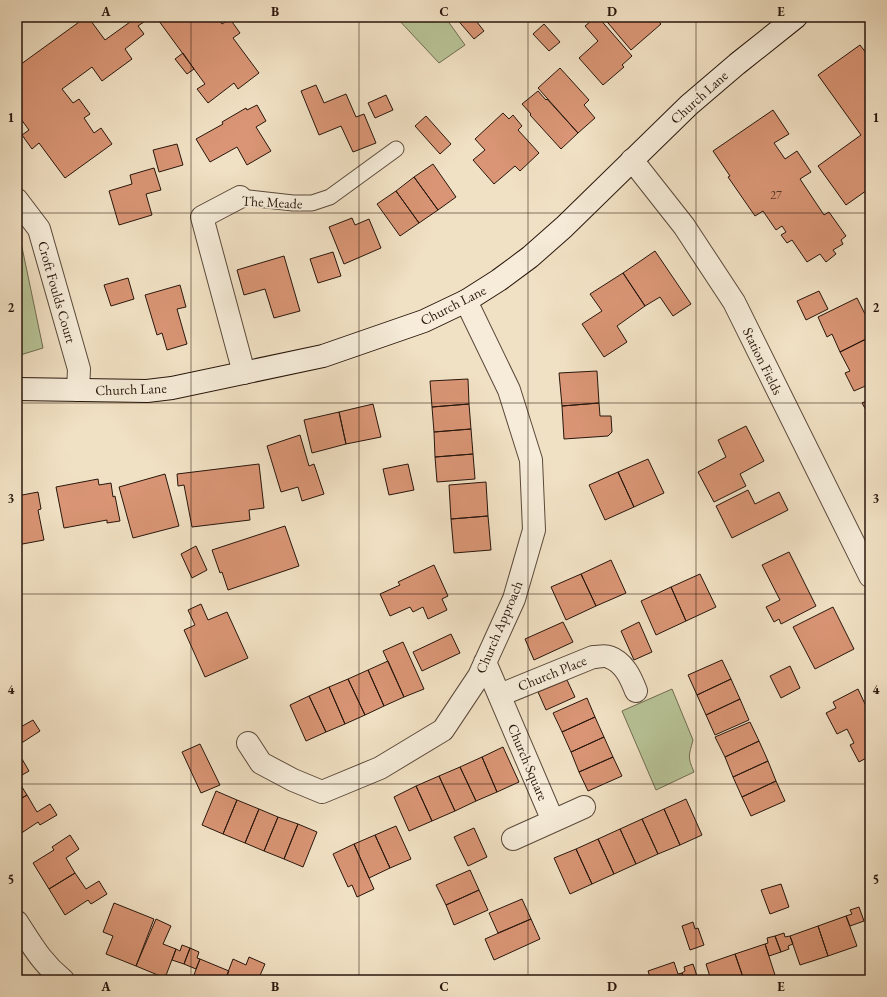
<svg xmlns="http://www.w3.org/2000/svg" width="887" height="997" font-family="'EB Garamond',serif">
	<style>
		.green { fill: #b7c396; stroke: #706c51 }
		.building { fill: #d99575; stroke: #28160c }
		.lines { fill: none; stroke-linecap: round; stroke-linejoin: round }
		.lane-casing { stroke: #5a493a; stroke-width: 17 }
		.street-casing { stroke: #5a493a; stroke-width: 24 }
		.secondary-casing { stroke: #28160c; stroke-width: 24 }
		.lane { stroke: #f6ecd9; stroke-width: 15 }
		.street { stroke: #f6ecd9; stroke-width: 22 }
		.secondary { stroke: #f6ecd9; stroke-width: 22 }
		.grid { fill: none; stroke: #28160c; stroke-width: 1; stroke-opacity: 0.55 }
		.labels { text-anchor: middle; stroke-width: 3.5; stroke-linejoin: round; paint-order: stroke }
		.number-label { font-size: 12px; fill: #543626 }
		.street-label { font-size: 14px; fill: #28160c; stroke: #f6ecd9 }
		.neatline { fill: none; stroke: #28160c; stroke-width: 1.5 }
		.grid-label { font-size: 13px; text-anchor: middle; font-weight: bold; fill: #28160c }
	</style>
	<rect width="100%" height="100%" fill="#f1e1c4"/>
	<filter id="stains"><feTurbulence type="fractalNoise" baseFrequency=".005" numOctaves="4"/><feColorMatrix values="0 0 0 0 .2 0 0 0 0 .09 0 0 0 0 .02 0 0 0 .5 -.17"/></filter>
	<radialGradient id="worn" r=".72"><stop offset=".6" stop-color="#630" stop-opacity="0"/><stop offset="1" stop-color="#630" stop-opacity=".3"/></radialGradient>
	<!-- green -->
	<path class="green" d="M396,17H445L465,45L439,63Z
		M18,228L43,348L17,356V229Z
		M672,689L693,740C689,756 687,756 694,772L656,790L622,711Z"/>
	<!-- building -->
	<path class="building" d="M86,17H88L105,40L137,17H151L138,26L144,34L125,49L132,59L102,81L92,67L62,89L73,103L79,99L90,114L84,118L94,133L101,128L112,144L65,178L39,143L32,149L22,135L29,130L18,115H17V67Z
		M156,17H218L222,24L230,19L240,33L233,38L259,73L238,89L234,83L208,103L197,89L205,84Z
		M455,17H473L484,31L474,39Z
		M596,17H598L632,56L622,65L624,67L603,85L579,58L598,41L585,26Z
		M603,17H655L661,24L631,50Z
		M544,24L560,42L549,51L533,34Z
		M860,45L870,58V188L846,205L818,166L861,135L818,75Z
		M183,53L194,69L187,74L175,59Z
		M560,68L589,100L584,105L595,118L578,133L538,88Z
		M316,85L324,103L346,94L356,117L364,114L376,143L353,152L341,126L319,135L301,91Z
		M538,91L546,100L547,99L578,133L561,149L530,115L531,114L522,104Z
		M386,95L393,110L375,118L368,103Z
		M257,105L266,121L256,127L271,151L247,165L237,147L210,162L196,139L223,124L222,122L246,108L247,110Z
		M773,110L789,134L774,143L785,159L797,151L811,172L800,179L824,215L829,212L846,236L841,240L843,244L833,250L836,254L826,262L820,254L807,262L792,240L787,243L781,235L786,232L782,226L776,230L763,211L755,216L728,177L730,176L713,151Z
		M503,113L509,119L513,115L522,126L518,130L539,153L520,171L515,166L494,184L473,160L485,150L475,139Z
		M426,116L451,144L440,154L415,126Z
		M177,144L183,165L159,172L153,150Z
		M433,164L456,197L438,210L414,177Z
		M154,168L161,190L146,194L152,215L119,225L109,191L132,184L130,175Z
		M414,177L438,210L419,223L396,191Z
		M396,191L419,223L400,236L377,204Z
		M352,218L355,225L369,219L381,248L344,264L329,227Z
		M655,251L691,304L673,316L660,297L645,306L623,273Z
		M333,252L341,276L318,283L310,259Z
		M284,256L300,311L274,318L265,289L244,295L237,270Z
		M623,273L645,306L617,326L627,342L604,357L582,324L602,311L590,294Z
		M128,278L134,299L111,306L104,285Z
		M180,285L186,307L177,309L187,344L167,350L162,333L157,335L145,295Z
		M819,291L828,309L806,320L797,301Z
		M857,298L865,314L870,311V337L840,352L832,334L827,337L818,317Z
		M870,337V384L854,391L845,373L850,371L840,352Z
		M597,371L599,403L562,406L559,373Z
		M468,379L469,404L432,407L430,381Z
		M870,399V417L862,403Z
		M599,403L600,416H611L612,432L608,436L564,439L562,406Z
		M373,404L381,437L346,444L339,412Z
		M469,404L471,429L434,432L432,407Z
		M339,412L346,444L312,453L304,420Z
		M746,426L764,461L740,474L746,486L714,502L698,472L726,457L718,440Z
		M471,429L473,454L435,457L434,432Z
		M300,435L309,466L314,464L324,494L302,501L298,487L281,492L267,446Z
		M473,454L475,479L437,482L435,457Z
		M648,459L664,493L634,507L618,472Z
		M259,464L264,508L249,510L250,520L192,527L184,485L178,486L177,474Z
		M408,464L414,490L389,495L383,469Z
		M618,472L634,507L605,520L589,485Z
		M165,474L179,526L133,538L119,487Z
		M98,479L99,485L111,483L113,497L115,496L120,521L107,523V520L64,528L56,487Z
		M486,482L488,516L451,519L449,485Z
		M748,490L755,504L779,492L788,510L732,538L716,506Z
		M38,492L41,509L38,510L44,540L17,545V496Z
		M488,516L491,550L454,553L451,519Z
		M285,526L299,566L228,590L222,572L220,573L212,550Z
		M196,546L207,570L192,578L181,554Z
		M789,552L816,606L781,624L779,619L774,622L766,607L780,600L762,565Z
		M611,560L626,593L596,606L581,574Z
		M434,565L448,596L442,599L447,610L428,619L423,607L413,612L410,607L390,616L380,594L400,585L398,582Z
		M581,574L596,606L566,620L551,587Z
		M700,574L716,607L686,621L671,587Z
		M671,587L686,621L656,635L641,601Z
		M201,604L208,620L227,612L248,658L205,677L184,630L195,625L188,610Z
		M833,607L854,649L815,669L793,627Z
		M563,622L573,642L534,660L525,639Z
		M639,622L652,652L634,660L621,631Z
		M451,634L460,653L422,671L413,652Z
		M403,642L424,689L404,697L383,651Z
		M722,660L731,679L697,695L688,675Z
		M388,661L404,697L384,706L368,670Z
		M790,666L800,688L781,698L770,676Z
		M368,670L384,706L365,715L348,679Z
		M348,679L365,715L345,724L329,687Z
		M731,679L740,699L706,715L697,695Z
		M567,680L575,697L546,710L538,692Z
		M329,687L345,724L326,732L309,696Z
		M858,689L865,704L869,702L870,704V756L859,762L850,745L854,743L847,729L837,734L826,713L836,708L833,702Z
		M309,696L326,732L306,741L290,705Z
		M587,698L595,717L562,732L553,713Z
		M740,699L749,720L715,735L706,715Z
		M595,717L604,737L571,752L562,732Z
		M33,720L40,731L20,744L17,739V729Z
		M750,722L759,741L725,757L715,737Z
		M604,737L613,757L579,772L571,752Z
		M759,741L768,761L733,777L725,757Z
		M200,744L220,785L201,793L182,752Z
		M503,747L519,782L497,792L482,757Z
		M482,757L497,792L476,801L460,767Z
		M613,757L622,776L588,791L579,772Z
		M22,759L29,771L17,778V762Z
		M768,761L776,781L742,797L733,777Z
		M460,767L476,801L455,811L439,776Z
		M439,776L455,811L432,821L416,786Z
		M17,779L27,795L17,801Z
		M776,781L785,801L751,816L742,797Z
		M416,786L432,821L409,831L394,797Z
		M216,791L237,800L223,834L202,825Z
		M27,795L37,812L50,804L57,815L40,825L38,822L17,836V801Z
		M686,799L702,835L680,845L664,809Z
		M237,800L259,809L245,843L223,834Z
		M259,809L278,817L264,851L245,843Z
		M664,809L680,845L658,854L642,819Z
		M278,817L298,824L284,859L264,851Z
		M642,819L658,854L636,864L620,829Z
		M298,824L317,832L303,867L284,859Z
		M396,826L411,859L390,868L375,835Z
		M474,828L487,857L468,866L454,837Z
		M620,829L636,864L614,874L598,839Z
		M70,835L79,849L66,858L75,873L49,889L33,863L54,850L52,847Z
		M375,835L390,868L369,878L354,844Z
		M598,839L614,874L592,884L576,849Z
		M354,844L374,889L357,897L352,885L348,887L333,854Z
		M576,849L592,884L570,894L554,858Z
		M470,870L479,890L446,905L436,885Z
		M75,873L86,889L99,881L107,894L91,904L88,900L65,915L49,889Z
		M781,884L789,907L770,914L761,890Z
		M479,890L488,910L454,925L446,905Z
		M522,899L531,919L498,933L489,913Z
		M114,903L154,919L136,966L106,954L113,936L103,932Z
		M859,907L864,921L850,926L846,916L852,914L850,910Z
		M846,916L857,946L828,956L818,926Z
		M156,919L171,926L163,944L176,949L165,978L136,966Z
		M531,919L540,939L494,960L485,939Z
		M693,922L695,929L698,928L704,945L690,950L682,926Z
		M818,926L828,956L800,965L790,936Z
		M784,933L785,937L790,936L793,944L788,946L789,949L781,952L775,936Z
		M775,936L781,952L769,956L765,944L768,943L767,938Z
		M765,944L775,975L759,980H744L735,954Z
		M182,945L190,948L184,964L172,960L176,949L180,951Z
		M190,948L199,952L197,958L200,959L196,969L184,964Z
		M735,954L744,980H711L706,964Z
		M249,957L265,964L258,980H225L233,959L246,965Z
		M200,959L229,971L225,980H192Z
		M674,962L678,974L682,973L684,980H651L648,971Z
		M693,964L698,979L684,980L682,973L685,971L684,967Z"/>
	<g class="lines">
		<defs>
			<path id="lane" d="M240,197L293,203H312L330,197L396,149"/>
			<path id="street" d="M632,160L684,226L734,302L870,576
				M240,197L202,217L244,373
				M17,200L39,229L79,369L78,390
				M485,662L553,821L513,839
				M500,695L593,657C598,657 605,655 609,657C624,662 631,678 636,691
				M248,743L261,763L293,780L322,792L380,768L443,730L479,676L514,599L534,530L531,460L509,390L466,301
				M553,821L584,807
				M17,922C32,945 41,962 63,980"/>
			<path id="secondary" d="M17,389L147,391L172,388L323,356L424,321L466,301L499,280L530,257L564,227L689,105L737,64L796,17"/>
		</defs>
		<!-- lane casing -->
		<use href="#lane" class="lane-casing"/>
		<!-- street casing -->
		<use href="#street" class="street-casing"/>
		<!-- secondary casing -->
		<use href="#secondary" class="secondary-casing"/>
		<!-- lane -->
		<use href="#lane" class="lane"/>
		<!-- street -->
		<use href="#street" class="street"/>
		<!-- secondary -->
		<use href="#secondary" class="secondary"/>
	</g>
	<!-- grid -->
	<path class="grid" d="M191,17V980M359,17V980M528,17V980M696,17V980M17,213H870M17,403H870M17,594H870M17,784H870"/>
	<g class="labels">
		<!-- number labels -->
		<g class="number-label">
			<text x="776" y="199">27</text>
		</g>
		<!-- street labels -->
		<g class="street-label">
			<text transform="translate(699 97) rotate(-42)" y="5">Church Lane</text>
			<text transform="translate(272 202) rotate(3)" y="5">The Meade</text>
			<text transform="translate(57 292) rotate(74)" y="5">Croft Foulds Court</text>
			<text transform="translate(453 305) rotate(-27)" y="5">Church Lane</text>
			<text transform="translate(763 361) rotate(64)" y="5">Station Fields</text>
			<text transform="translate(131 389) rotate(-2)" y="5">Church Lane</text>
			<text transform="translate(499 627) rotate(-67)" y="5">Church Approach</text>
			<text transform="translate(552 673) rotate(-22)" y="5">Church Place</text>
			<text transform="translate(528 762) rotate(67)" y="5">Church Square</text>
		</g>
	</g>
	<!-- margin -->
	<rect width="887" height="997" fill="none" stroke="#f1e1c4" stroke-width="44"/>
	<rect x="22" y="22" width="843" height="953" class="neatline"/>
	<g class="grid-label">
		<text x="106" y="16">A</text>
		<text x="275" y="16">B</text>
		<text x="444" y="16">C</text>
		<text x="612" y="16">D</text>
		<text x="781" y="16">E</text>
		<text x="11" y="122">1</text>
		<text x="876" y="122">1</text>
		<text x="11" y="312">2</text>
		<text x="876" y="312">2</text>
		<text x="11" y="503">3</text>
		<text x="876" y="503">3</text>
		<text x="11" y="694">4</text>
		<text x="876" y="694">4</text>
		<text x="11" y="884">5</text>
		<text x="876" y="884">5</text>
		<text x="106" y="991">A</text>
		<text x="275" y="991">B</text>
		<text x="444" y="991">C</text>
		<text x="612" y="991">D</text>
		<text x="781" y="991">E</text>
	</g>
	<rect width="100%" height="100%" filter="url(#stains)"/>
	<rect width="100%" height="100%" fill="url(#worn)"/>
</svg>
